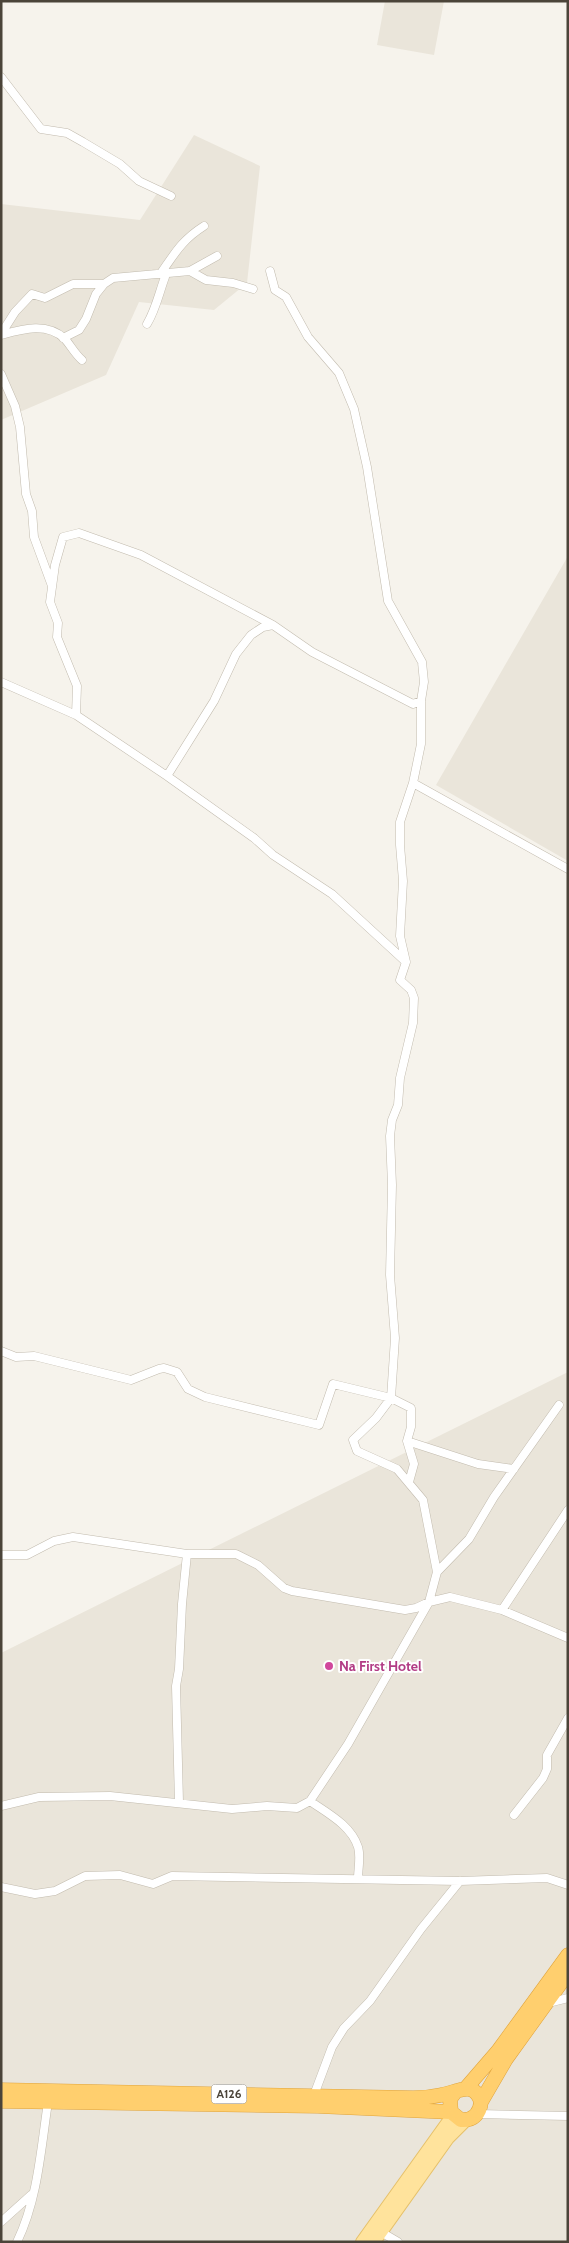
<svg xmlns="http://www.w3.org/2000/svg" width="569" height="2243" font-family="Cabin,sans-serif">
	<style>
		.residential { fill: #eae5da }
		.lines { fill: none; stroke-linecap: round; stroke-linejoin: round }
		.street-casing { stroke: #c2bbae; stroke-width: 9 }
		.primary-casing { stroke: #e6c16a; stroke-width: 14 }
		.highway-casing { stroke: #e0a43c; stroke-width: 15 }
		.street { stroke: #fff; stroke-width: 8 }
		.primary { stroke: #ffe39c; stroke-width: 12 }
		.highway { stroke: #ffcf6e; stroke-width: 14 }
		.hotel-dot { fill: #d1479c; stroke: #fff; stroke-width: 2 }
		.labels { text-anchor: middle; stroke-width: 4; stroke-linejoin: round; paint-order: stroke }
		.shield { fill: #fff; stroke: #817c74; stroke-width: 1 }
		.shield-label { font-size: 12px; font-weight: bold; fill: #4b4439 }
		.hotel-label { font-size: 14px; font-weight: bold; fill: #b23c85; stroke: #fff; text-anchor: start }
	</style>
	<rect width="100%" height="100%" fill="#f6f3ec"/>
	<!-- residential -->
	<path class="residential" d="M385,1H444L434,55L377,45Z
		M194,135L260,166L247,283L214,310L139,302L106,375L1,420V204L140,220Z
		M568,556V861L436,785Z
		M568,1372V2242H1V1653Z"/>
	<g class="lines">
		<defs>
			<path id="street" d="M1,77L41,129L67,133L83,142L120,164L139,181L171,196
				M190,271L206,280L233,283L253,289
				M270,271L275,290L286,297L308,337L339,373L354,409L367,467L388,601L422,662L424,682L421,701V744L413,783L568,869
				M147,324C156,309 159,293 165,277L161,273C175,253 182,240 204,226
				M1,334L15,312L32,294L45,298L73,284H104L113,278L190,271L217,256
				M1,335C23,329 47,322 65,339C71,346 75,354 82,360
				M63,338L79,330L86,319L96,294L104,284
				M1,374L15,406L20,427L26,494L32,511L34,537L52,586
				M1,682L76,715L167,776L254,838L273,855L332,894L406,962
				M76,715L77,686L57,637L58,623L50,602L55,565L63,537L79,533L141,555L273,625
				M167,776L214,701L236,654L251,635L263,627L273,625L312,652L413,704L421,701
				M1,1351L16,1357L34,1356L131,1380L159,1369L164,1368L177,1372L188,1389L205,1397L319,1425L333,1384L391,1398L411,1408V1427L407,1441L414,1464L409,1482
				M407,1441L478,1464L514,1469
				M1,1555H27L54,1541L73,1537L187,1554H236L258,1565L284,1588L292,1591L405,1610L416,1608L429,1602L450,1597L502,1610L568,1638
				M437,1572L469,1539L494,1497L559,1405
				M502,1610L568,1510
				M310,1801C327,1813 351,1825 358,1847C361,1856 358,1869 358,1879
				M179,1802L176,1686L179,1669L182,1604L187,1554
				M1,1806L39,1797L110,1796L232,1809L267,1806L297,1808L310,1801L348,1744L429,1602L437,1572L423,1500L397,1469L357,1451L353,1440L376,1418L391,1398L395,1338L390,1275L392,1185L390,1136L392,1120L398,1105L400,1078L413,1023L414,998L411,990L400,980L406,962L400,936L403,881L400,845V822L413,783
				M514,1815L543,1778L547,1769V1755L568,1718
				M1,1887L35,1894L55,1891L85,1876L120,1875L153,1884L172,1876L460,1881L547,1878L568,1885
				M548,2003L568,1998
				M314,2095L332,2047L344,2028L370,2001L421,1929L460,1881
				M478,2114L568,2116
				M1,2222L31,2195
				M381,2232L398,2242
				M17,2242C38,2199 41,2148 48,2102"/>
			<path id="primary" d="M362,2242L453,2115
				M374,2242L448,2138L466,2120"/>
			<path id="highway" d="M466,2088L498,2051L568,1955
				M1,2090L413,2098C422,2098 432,2097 441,2095C456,2093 474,2079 481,2102C480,2113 474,2121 461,2120L451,2112L450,2099L456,2091
				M1,2101L318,2106L451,2112
				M481,2102L506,2059L568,1973"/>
		</defs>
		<!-- street casing -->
		<use href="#street" class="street-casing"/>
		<!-- primary casing -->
		<use href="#primary" class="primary-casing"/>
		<!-- highway casing -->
		<use href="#highway" class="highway-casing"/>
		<!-- street -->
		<use href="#street" class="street"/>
		<!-- primary -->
		<use href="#primary" class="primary"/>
		<!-- highway -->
		<use href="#highway" class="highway"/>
	</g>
	<!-- markers -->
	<circle class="hotel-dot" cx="329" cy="1666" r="5"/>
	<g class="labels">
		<!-- shield labels -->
		<rect class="shield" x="211.5" y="2084.5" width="35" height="19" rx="4"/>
		<g class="shield-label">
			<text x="229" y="2098">A126</text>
		</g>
		<!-- hotel labels -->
		<g class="hotel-label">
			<text x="339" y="1671">Na First Hotel</text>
		</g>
	</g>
	<!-- border -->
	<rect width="569" height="2243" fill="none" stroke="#4b4439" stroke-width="5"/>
</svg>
